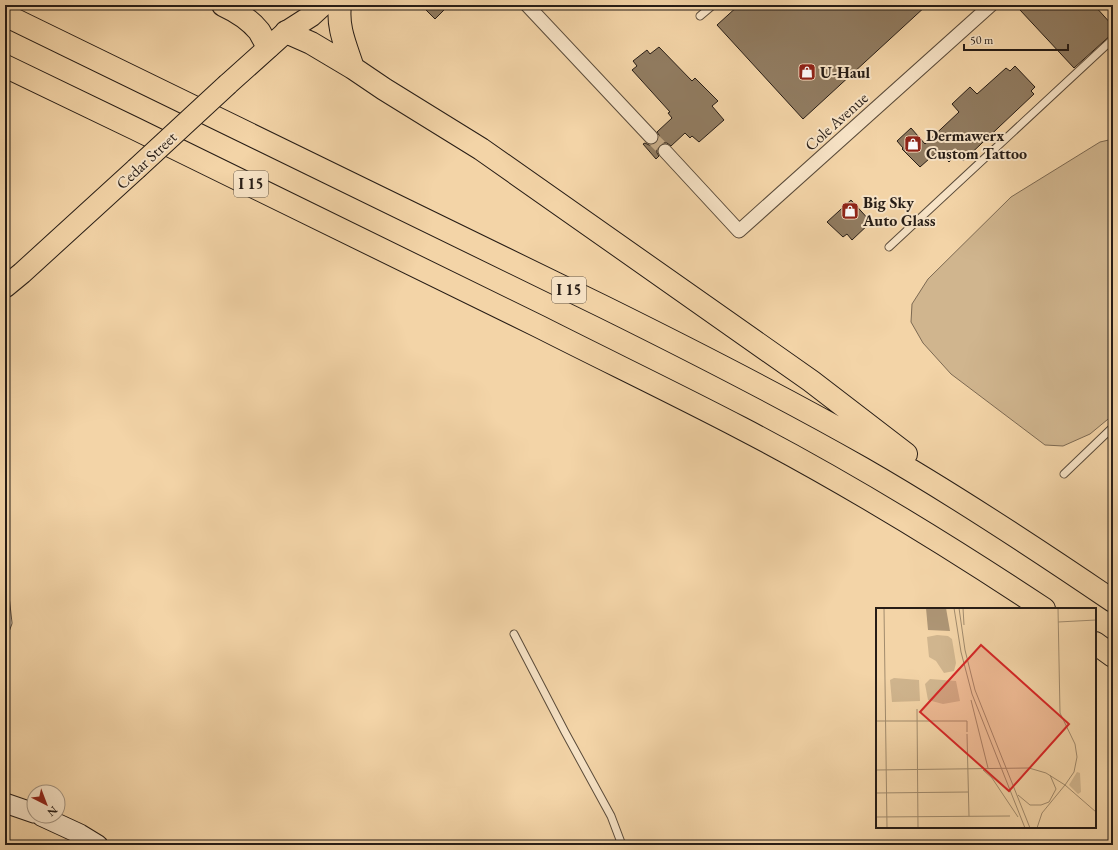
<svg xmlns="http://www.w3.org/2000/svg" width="1118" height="850" font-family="'EB Garamond',serif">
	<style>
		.green { fill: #d0b58e; stroke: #7c6952 }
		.building { fill: #917c61; stroke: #271d16 }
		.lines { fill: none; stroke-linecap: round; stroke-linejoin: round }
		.minor-tunnel { stroke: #caaf8a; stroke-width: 13; stroke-dasharray: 13 6; stroke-linecap: butt }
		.service-casing { stroke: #5a4b3a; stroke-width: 9 }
		.minor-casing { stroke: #5a4b3a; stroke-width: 15 }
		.secondary-casing { stroke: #271d16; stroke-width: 21 }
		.primary-casing { stroke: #271d16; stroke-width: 23 }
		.motorway-casing { stroke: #271d16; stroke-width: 24 }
		.service { stroke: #f7e3c6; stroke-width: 7 }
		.minor { stroke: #f7e3c6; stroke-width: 13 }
		.secondary { stroke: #f7e3c6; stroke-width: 19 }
		.primary { stroke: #f3d4a7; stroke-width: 21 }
		.motorway { stroke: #f3d4a7; stroke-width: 22 }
		.primary-bridge-casing { stroke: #271d16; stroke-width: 23; stroke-linecap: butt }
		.primary-bridge { stroke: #f3d4a7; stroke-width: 21 }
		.labels { text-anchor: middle; stroke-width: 4; stroke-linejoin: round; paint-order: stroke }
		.shield { fill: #f7e3c6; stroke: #65584b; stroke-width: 1 }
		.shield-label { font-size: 15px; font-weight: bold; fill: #271d16 }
		.poi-label { font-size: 16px; font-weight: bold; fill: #271d16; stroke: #f7e3c6; text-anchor: start }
		.street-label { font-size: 16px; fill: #271d16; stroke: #f7e3c6 }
		.inset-road { fill: none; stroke: #a18b6d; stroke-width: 1 }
		.view { fill: #d62828; fill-opacity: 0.15; stroke: #d62828; stroke-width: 2 }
		.inset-edge { fill: none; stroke: #271d16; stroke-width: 2 }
	</style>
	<rect width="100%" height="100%" fill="#f3d4a7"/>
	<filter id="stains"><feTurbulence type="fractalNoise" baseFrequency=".005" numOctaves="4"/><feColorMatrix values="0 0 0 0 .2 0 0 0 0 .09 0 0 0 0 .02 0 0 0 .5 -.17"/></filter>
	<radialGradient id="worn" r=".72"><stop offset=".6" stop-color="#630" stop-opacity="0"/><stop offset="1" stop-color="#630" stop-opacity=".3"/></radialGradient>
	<!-- green -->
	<path class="green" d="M1113,139V415L1090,434L1063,446L1045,445L951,374L923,343L911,322L912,304L928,279L1011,197L1100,142Z"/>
	<!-- building -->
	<path class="building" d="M421,5H449L435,19Z
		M739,5H927L803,119L717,25Z
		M1026,5H1094L1113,26V33L1074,68L1020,10Z
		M659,47L692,81L695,78L718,101L712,106L724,120L699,142L692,136L690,138L685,133L671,146L667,143H663L660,145L657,149V153L659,156L656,159L643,144L645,143L649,145H652L656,143L659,139V135L657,132L672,118L668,113L670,112L632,70L637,66L633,61L647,50L650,54Z
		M1015,66L1035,87L1031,91L1034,94L963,161L957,154L949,162L938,151L920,167L902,149L903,148L897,141L911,128L925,144L959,112L952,104L970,87L977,94L1006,68L1010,71Z
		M851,200L871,222L852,240L847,234L843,237L827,222Z"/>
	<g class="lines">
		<!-- minor-tunnel -->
		<path class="minor-tunnel" d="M651,137L665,151"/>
		<defs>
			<path id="service" d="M700,16L713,5
				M889,247L1113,39
				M1064,474L1113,427
				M5,596L8,623L5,631
				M514,634L565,732L611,816L622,845"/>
			<path id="minor" d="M527,5L651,137
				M665,151L739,231L991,5"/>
			<path id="secondary" d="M5,803L34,813
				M41,816L80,834L98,845"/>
			<path id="primary" d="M228,84L286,32L311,16L323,5
				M5,287L22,273L136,169"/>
			<path id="motorway" d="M223,5C236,11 250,20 259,31C262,36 265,42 268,47
				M340,5C337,28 346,46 353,68
				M5,15L604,307C695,352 785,398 873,448C955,495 1035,548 1113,601
				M286,32L311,43L353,68L384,89L481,149L811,381L906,454
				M5,66C184,152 363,239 540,327C607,361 674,393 741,428C845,482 946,544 1044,609
				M1095,643L1113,656"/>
		</defs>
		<!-- service casing -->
		<use href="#service" class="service-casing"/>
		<!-- minor casing -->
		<use href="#minor" class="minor-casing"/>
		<!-- secondary casing -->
		<use href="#secondary" class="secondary-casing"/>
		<!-- primary casing -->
		<use href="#primary" class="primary-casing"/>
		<!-- motorway casing -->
		<use href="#motorway" class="motorway-casing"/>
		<!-- service -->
		<use href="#service" class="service"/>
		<!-- minor -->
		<use href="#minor" class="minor"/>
		<!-- secondary -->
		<use href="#secondary" class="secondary"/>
		<!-- primary -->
		<use href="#primary" class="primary"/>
		<!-- motorway -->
		<use href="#motorway" class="motorway"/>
		<defs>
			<path id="primary-bridge" d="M136,169L228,84"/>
		</defs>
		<!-- primary-bridge casing -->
		<use href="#primary-bridge" class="primary-bridge-casing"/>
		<!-- primary-bridge -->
		<use href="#primary-bridge" class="primary-bridge"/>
	</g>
	<!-- icons -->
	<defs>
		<symbol id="shop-square" viewBox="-11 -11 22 22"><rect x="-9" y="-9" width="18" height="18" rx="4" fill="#8f2418" stroke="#f7e3c6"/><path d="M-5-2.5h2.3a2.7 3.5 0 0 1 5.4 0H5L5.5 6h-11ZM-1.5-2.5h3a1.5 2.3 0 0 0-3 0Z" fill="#fff"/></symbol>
	</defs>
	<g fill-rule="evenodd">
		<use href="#shop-square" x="797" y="62" width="20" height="20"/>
		<use href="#shop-square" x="903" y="134" width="20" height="20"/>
		<use href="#shop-square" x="840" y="201" width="20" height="20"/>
	</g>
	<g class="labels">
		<!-- shield labels -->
		<g class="shield">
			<rect x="234" y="171" width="34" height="26" rx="3"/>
			<rect x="552" y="277" width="34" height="26" rx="3"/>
		</g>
		<g class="shield-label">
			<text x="251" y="189">I 15</text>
			<text x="569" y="295">I 15</text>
		</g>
		<!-- poi labels -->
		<g class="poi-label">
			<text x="820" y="78">U-Haul</text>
			<text x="926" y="141">Dermawerx<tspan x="926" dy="18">Custom Tattoo</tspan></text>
			<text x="863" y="208">Big Sky<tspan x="863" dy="18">Auto Glass</tspan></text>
		</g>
		<!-- street labels -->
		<g class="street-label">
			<text transform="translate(836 121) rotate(-42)" y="6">Cole Avenue</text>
			<text transform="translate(146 160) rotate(-43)" y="6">Cedar Street</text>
		</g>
	</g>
	<!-- overview -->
	<g transform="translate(876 608)">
		<rect width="220" height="220" fill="#f3d4a7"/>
		<path d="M61,27L72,28L76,31L80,55L78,63L68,65L60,53L53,49L51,29ZM18,70L43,72L44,93L16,94L14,72ZM54,71L80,73L84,93L67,96L52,92L49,76ZM201,164L204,165L205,184L202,186L193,177Z" fill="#d0b58e"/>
		<path d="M50,0H70L74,23L52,22Z" fill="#ae9676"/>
		<path class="inset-road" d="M8,0L11,220M78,0L85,44L96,86L149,220M83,0L89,42L99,82L154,220M87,0L88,17M182,14L220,12M95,92L112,160M41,101L42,220M0,113H91V124M91,126L93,208M0,162L153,160L170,165L189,177L198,164L201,149L199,136L184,105L182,0M107,162L116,170L142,209M189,177L220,204M0,185L92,184M142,187L154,197H165L173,194L180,181L174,167M0,209L134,208M161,220L166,205L189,177"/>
		<path class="view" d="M105,37L193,116L133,183L44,104Z"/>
		<rect width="220" height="220" class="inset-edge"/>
	</g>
	<!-- margin -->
	<rect width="1118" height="850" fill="none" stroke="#f3d4a7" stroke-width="20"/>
	<rect x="6" y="6" width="1106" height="838" fill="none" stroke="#271d16" stroke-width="2"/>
	<rect x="10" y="10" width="1098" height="830" fill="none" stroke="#271d16"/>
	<!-- north arrow -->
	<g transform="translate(46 804) rotate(138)"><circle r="19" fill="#f7e3c6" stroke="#a49480"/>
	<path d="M0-3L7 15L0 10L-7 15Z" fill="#8f2418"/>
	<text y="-6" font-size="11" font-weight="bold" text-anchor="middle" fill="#271d16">N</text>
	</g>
	<!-- scale -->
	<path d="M964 44v6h104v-6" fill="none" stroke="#271d16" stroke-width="2"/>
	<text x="970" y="44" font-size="12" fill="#271d16" stroke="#f7e3c6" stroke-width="3" paint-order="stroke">50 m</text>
	<rect width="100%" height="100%" filter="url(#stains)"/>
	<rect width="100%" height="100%" fill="url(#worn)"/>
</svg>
